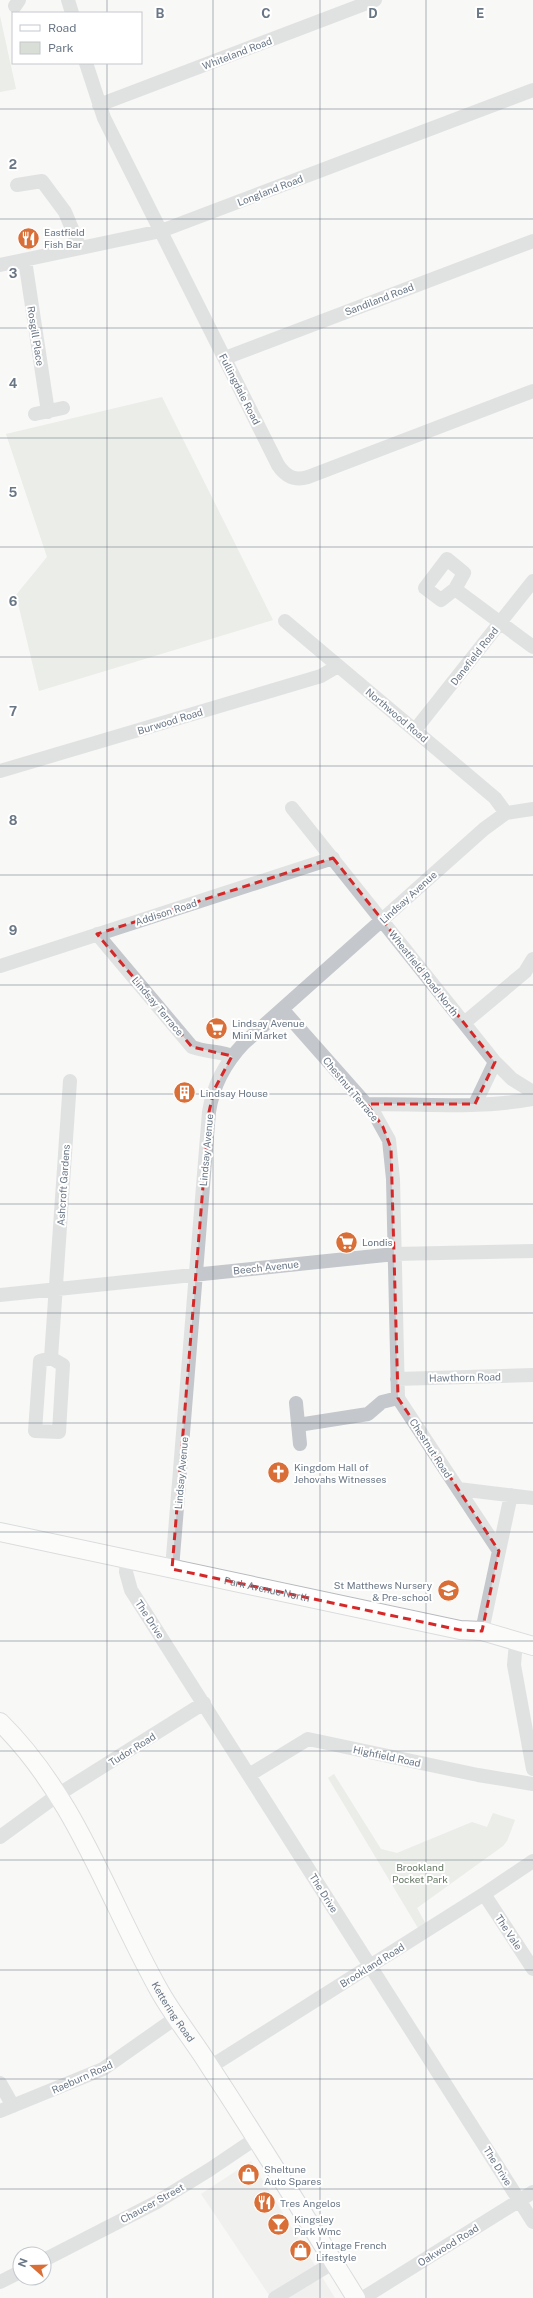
<svg xmlns="http://www.w3.org/2000/svg" width="533" height="2298" font-family="'Public Sans',sans-serif">
	<style>
		.built { fill: #e6e7e7 }
		.green { fill: #d9dfd7 }
		.lines { fill: none; stroke-linecap: round; stroke-linejoin: round }
		.major-casing { stroke: #b7bbbf; stroke-width: 20 }
		.minor { stroke: #c4c7cb; stroke-width: 14 }
		.major { stroke: #fff; stroke-width: 18 }
		.marked { fill: none; stroke: #d62828; stroke-width: 3; stroke-dasharray: 8 5; stroke-linejoin: round }
		.grid { fill: none; stroke: #697685; stroke-width: 1; stroke-opacity: 0.55 }
		.labels { text-anchor: middle; stroke-width: 4; stroke-linejoin: round; paint-order: stroke }
		.street-label { font-size: 10px; fill: #697685; stroke: #fff }
		.poi-label { font-size: 10px; fill: #697685; stroke: #fff; text-anchor: start }
		.park-label { font-size: 10px; fill: #667864; stroke: #fff }
		.grid-label { font-size: 13px; text-anchor: middle; font-weight: bold; fill: #697685; stroke: #fff; stroke-width: 4; stroke-linejoin: round; paint-order: stroke }
	</style>
	<rect width="100%" height="100%" fill="#f8f8f6"/>
	<!-- built -->
	<path class="built" d="M251,2161L335,2298H271L201,2194Z"/>
	<!-- green -->
	<path class="green" d="M0,16L16,89L0,92Z
		M162,397L273,620L39,691L16,595L47,557L6,434Z
		M334,1774L381,1849L397,1853L472,1822L487,1827L493,1813L515,1820L507,1841L503,1846L417,1908L428,1928L421,1933L328,1778Z"/>
	<g class="lines">
		<defs>
			<g id="major">
				<path id="s1" d="M0,1532L460,1630L482,1631L533,1646"/>
				<path id="s2" d="M0,1722C76,1797 108,1899 159,1990C174,2017 194,2041 210,2067C260,2143 308,2221 356,2298"/>
			</g>
		</defs>
		<!-- major casing -->
		<use href="#major" class="major-casing"/>
		<!-- minor -->
		<path class="minor" d="M68,0L72,13
			M15,6L19,0
			M86,63L104,118L278,465C286,477 295,481 308,477L533,391
			M99,105L375,0
			M17,185L42,181L65,212L80,248
			M25,260L48,412
			M0,265L161,231L533,90
			M225,358L533,241
			M35,414L63,408
			M455,589L464,573L447,559L425,588L441,600L455,589L533,647
			M285,621L495,798L506,813
			M415,730L533,581
			M0,771L321,676L338,666
			M292,808L495,1062L512,1079L533,1092
			M97,934L192,1047C205,1052 219,1051 232,1056
			M0,966L333,858
			M282,1009L374,1113L389,1140L393,1179L398,1398L499,1551L482,1631
			M464,1023L525,972L533,959
			M366,1104C421,1104 479,1109 533,1099
			M475,1104L495,1062
			M0,1295L395,1254L533,1251
			M51,1358L40,1361L35,1431L59,1432L63,1365L51,1358L70,1081
			M397,1379L533,1375
			M296,1403L300,1444
			M298,1425L368,1414L382,1402L398,1398
			M458,1489L533,1498
			M499,1551L511,1495
			M127,1560L126,1572L131,1590L533,2222
			M172,1569L209,1112C213,1085 226,1062 244,1043L484,829L506,813L533,809
			M516,1642L514,1665L533,1769
			M249,1775L308,1739L478,1775L533,1784
			M0,1837L59,1794L204,1703
			M484,1894L533,1969
			M210,2067L484,1894L533,1861
			M0,2083L13,2106
			M0,2111L103,2069L177,2017
			M44,2260L157,2202L209,2170L255,2139
			M0,2282L20,2272
			M275,2298L334,2262
			M363,2298L533,2192"/>
		<!-- major -->
		<use href="#major" class="major"/>
	</g>
	<!-- marked area -->
	<path d="M0 0H533V2298H0ZM333,858L495,1062L475,1104H367L383,1127L391,1148L398,1398L499,1551L482,1631L460,1630L172,1569L209,1112L214,1090L232,1056L192,1047L97,934Z" fill="#f8f8f6" fill-opacity=".55" fill-rule="evenodd"/>
	<path class="marked" d="M333,858L495,1062L475,1104H367L383,1127L391,1148L398,1398L499,1551L482,1631L460,1630L172,1569L209,1112L214,1090L232,1056L192,1047L97,934Z"/>
	<!-- grid -->
	<path class="grid" d="M107,0V13M213,0V2298M320,0V2298M426,0V2298M107,63V2298M0,109H533M0,219H533M0,328H533M0,438H533M0,547H533M0,657H533M0,766H533M0,875H533M0,985H533M0,1094H533M0,1204H533M0,1313H533M0,1423H533M0,1532H533M0,1641H533M0,1751H533M0,1860H533M0,1970H533M0,2079H533M0,2189H533"/>
	<!-- icons -->
	<defs>
		<symbol id="restaurant-disc" viewBox="-11 -11 22 22"><circle r="9.5" fill="#d96e36" stroke="#fff"/><path d="M-5-6h1v4h1v-4h1v4h1v-4h1v5L-1.5 .5V6h-2V.5L-5-1ZM5-6V6H3V1.5H1.5Q1.5-4 5-6Z" fill="#fff"/></symbol>
		<symbol id="supermarket-disc" viewBox="-11 -11 22 22"><circle r="9.5" fill="#d96e36" stroke="#fff"/><path d="M-6-5.5h2.5l.6 2H6L4.5 2H-2.5L-4.4-4H-6ZM-1.5 3.2a1.3 1.3 0 1 0 .1 0ZM3 3.2a1.3 1.3 0 1 0 .1 0Z" fill="#fff"/></symbol>
		<symbol id="building-disc" viewBox="-11 -11 22 22"><circle r="9.5" fill="#d96e36" stroke="#fff"/><path d="M-4-6H4V6H1V3H-1V6H-4ZM-2.5-4.3h1.7v1.8h-1.7ZM.8-4.3h1.7v1.8H.8ZM-2.5-1h1.7V.8h-1.7ZM.8-1h1.7V.8H.8Z" fill="#fff"/></symbol>
		<symbol id="church-disc" viewBox="-11 -11 22 22"><circle r="9.5" fill="#d96e36" stroke="#fff"/><path d="M-1.2-6h2.4v3.5h3.3v2.4h-3.3V6h-2.4V-.1h-3.3v-2.4h3.3Z" fill="#fff"/></symbol>
		<symbol id="school-disc" viewBox="-11 -11 22 22"><circle r="9.5" fill="#d96e36" stroke="#fff"/><path d="M0-5L7-2L0 1L-7-2ZM-4 1L0 2.5L4 1V4Q0 6-4 4Z" fill="#fff"/></symbol>
		<symbol id="shop-disc" viewBox="-11 -11 22 22"><circle r="9.5" fill="#d96e36" stroke="#fff"/><path d="M-5-2.5h2.3a2.7 3.5 0 0 1 5.4 0H5L5.5 6h-11ZM-1.5-2.5h3a1.5 2.3 0 0 0-3 0Z" fill="#fff"/></symbol>
		<symbol id="bar-disc" viewBox="-11 -11 22 22"><circle r="9.5" fill="#d96e36" stroke="#fff"/><path d="M-6-5H6L.8 .8V4.5H3.5V6h-7V4.5H-.8V.8Z" fill="#fff"/></symbol>
	</defs>
	<g fill-rule="evenodd">
		<use href="#restaurant-disc" x="16" y="226" width="25" height="25"/>
		<use href="#supermarket-disc" x="204" y="1016" width="25" height="25"/>
		<use href="#building-disc" x="172" y="1080" width="25" height="25"/>
		<use href="#supermarket-disc" x="334" y="1230" width="25" height="25"/>
		<use href="#church-disc" x="266" y="1460" width="25" height="25"/>
		<use href="#school-disc" x="436" y="1578" width="25" height="25"/>
		<use href="#shop-disc" x="236" y="2162" width="25" height="25"/>
		<use href="#restaurant-disc" x="252" y="2190" width="25" height="25"/>
		<use href="#bar-disc" x="266" y="2212" width="25" height="25"/>
		<use href="#shop-disc" x="288" y="2238" width="25" height="25"/>
	</g>
	<g class="labels">
		<!-- street labels -->
		<g class="street-label">
			<text transform="translate(237 53) rotate(-21)" y="4">Whiteland Road</text>
			<text transform="translate(270 190) rotate(-21)" y="4">Longland Road</text>
			<text transform="translate(379 299) rotate(-21)" y="4">Sandiland Road</text>
			<text transform="translate(36 336) rotate(81)" y="4">Rosgill Place</text>
			<text transform="translate(240 389) rotate(63)" y="4">Fullingdale Road</text>
			<text transform="translate(474 656) rotate(-52)" y="4">Danefield Road</text>
			<text transform="translate(397 715) rotate(40)" y="4">Northwood Road</text>
			<text transform="translate(170 721) rotate(-17)" y="4">Burwood Road</text>
			<text transform="translate(408 897) rotate(-42)" y="4">Lindsay Avenue</text>
			<text transform="translate(166 912) rotate(-18)" y="4">Addison Road</text>
			<text transform="translate(424 973) rotate(52)" y="4">Wheatfield Road North</text>
			<text transform="translate(158 1006) rotate(50)" y="4">Lindsay Terrace</text>
			<text transform="translate(351 1089) rotate(50)" y="4">Chestnut Terrace</text>
			<text transform="translate(206 1150) rotate(-85)" y="4">Lindsay Avenue</text>
			<text transform="translate(63 1185) rotate(-86)" y="4">Ashcroft Gardens</text>
			<text transform="translate(266 1267) rotate(-6)" y="4">Beech Avenue</text>
			<text transform="translate(465 1377) rotate(-1)" y="4">Hawthorn Road</text>
			<text transform="translate(431 1448) rotate(57)" y="4">Chestnut Road</text>
			<text transform="translate(181 1473) rotate(-85)" y="4">Lindsay Avenue</text>
			<text dy="4" stroke="none"><textPath href="#s1" startOffset="273">Park Avenue North</textPath></text>
			<text transform="translate(150 1619) rotate(57)" y="4">The Drive</text>
			<text transform="translate(132 1749) rotate(-32)" y="4">Tudor Road</text>
			<text transform="translate(387 1756) rotate(12)" y="4">Highfield Road</text>
			<text transform="translate(324 1893) rotate(58)" y="4">The Drive</text>
			<text transform="translate(509 1932) rotate(57)" y="4">The Vale</text>
			<text transform="translate(372 1965) rotate(-32)" y="4">Brookland Road</text>
			<text dy="4" stroke="none"><textPath href="#s2" startOffset="339">Kettering Road</textPath></text>
			<text transform="translate(82 2077) rotate(-24)" y="4">Raeburn Road</text>
			<text transform="translate(498 2166) rotate(58)" y="4">The Drive</text>
			<text transform="translate(152 2203) rotate(-29)" y="4">Chaucer Street</text>
			<text transform="translate(448 2245) rotate(-32)" y="4">Oakwood Road</text>
		</g>
		<!-- poi labels -->
		<g class="poi-label">
			<text x="44" y="236">Eastfield<tspan x="44" dy="12">Fish Bar</tspan></text>
			<text x="232" y="1027">Lindsay Avenue<tspan x="232" dy="12">Mini Market</tspan></text>
			<text x="200" y="1097">Lindsay House</text>
			<text x="362" y="1246">Londis</text>
			<text x="294" y="1471">Kingdom Hall of<tspan x="294" dy="12">Jehovahs Witnesses</tspan></text>
			<text x="432" y="1589" text-anchor="end">St Matthews Nursery<tspan x="432" dy="12">&amp; Pre-school</tspan></text>
			<text x="264" y="2173">Sheltune<tspan x="264" dy="12">Auto Spares</tspan></text>
			<text x="280" y="2207">Tres Angelos</text>
			<text x="294" y="2223">Kingsley<tspan x="294" dy="12">Park Wmc</tspan></text>
			<text x="316" y="2249">Vintage French<tspan x="316" dy="12">Lifestyle</tspan></text>
		</g>
		<!-- park labels -->
		<g class="park-label">
			<text x="420" y="1871">Brookland<tspan x="420" dy="12">Pocket Park</tspan></text>
		</g>
	</g>
	<g class="grid-label">
		<text x="160" y="18">B</text>
		<text x="266" y="18">C</text>
		<text x="373" y="18">D</text>
		<text x="480" y="18">E</text>
		<text x="13" y="169">2</text>
		<text x="13" y="278">3</text>
		<text x="13" y="388">4</text>
		<text x="13" y="497">5</text>
		<text x="13" y="606">6</text>
		<text x="13" y="716">7</text>
		<text x="13" y="825">8</text>
		<text x="13" y="935">9</text>
	</g>
	<!-- legend -->
	<rect x="12" y="12" width="130" height="52" fill="#ffffff" stroke="#c3c8ce"/>
	<rect x="20" y="25" width="20" height="6" fill="#ffffff" stroke="#c3c8ce"/>
	<text x="48" y="32" font-size="12" fill="#697685">Road</text>
	<rect x="20" y="42" width="20" height="12" fill="#d9dfd7" stroke="#c3c8ce"/>
	<text x="48" y="52" font-size="12" fill="#697685">Park</text>
	<!-- north arrow -->
	<g transform="translate(32 2266) rotate(290)"><circle r="19" fill="#ffffff" stroke="#c3c8ce"/>
	<path d="M0-3L7 15L0 10L-7 15Z" fill="#d96e36"/>
	<text y="-6" font-size="11" font-weight="bold" text-anchor="middle" fill="#697685">N</text>
	</g>
</svg>
